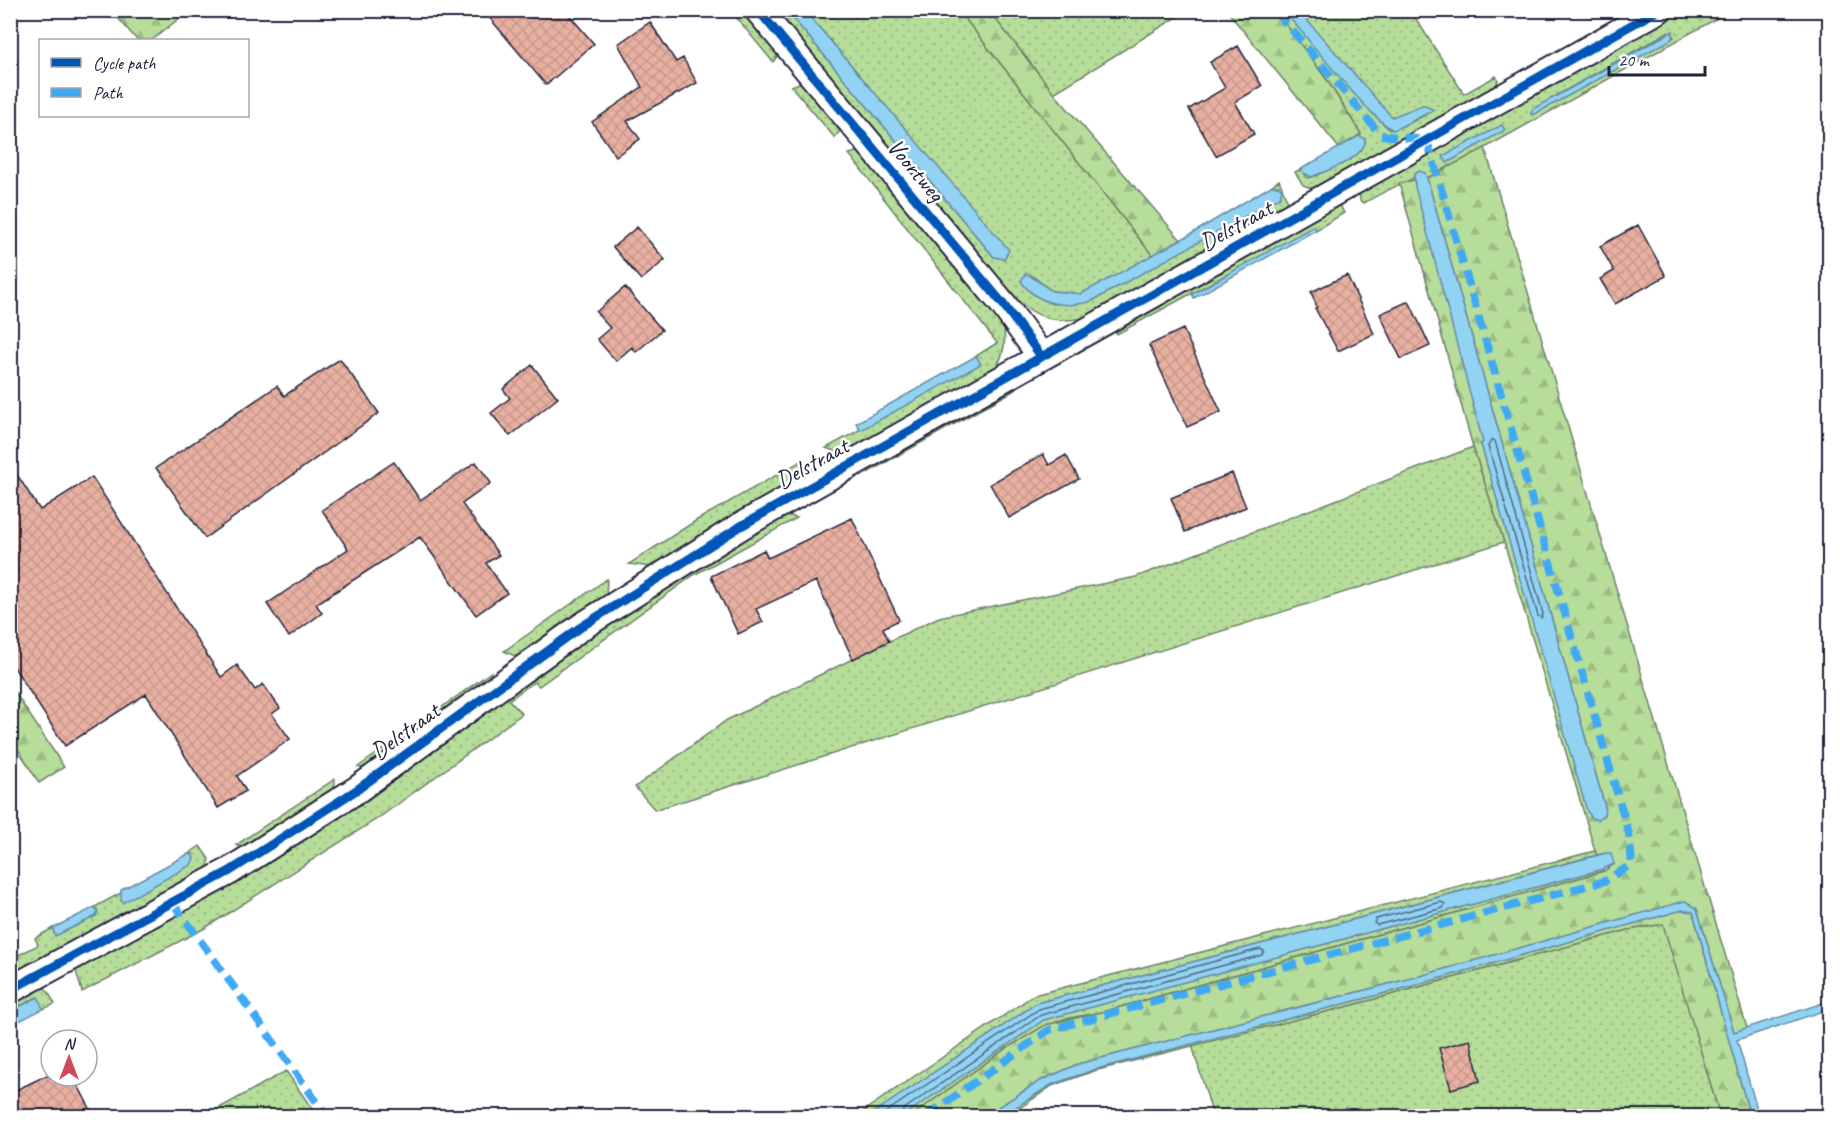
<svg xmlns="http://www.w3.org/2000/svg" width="1840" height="1127" font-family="Caveat,sans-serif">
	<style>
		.green { fill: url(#green-dots); stroke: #6c806a; stroke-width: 1.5; fill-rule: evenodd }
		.forest { fill: url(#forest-firs); stroke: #6c806a; stroke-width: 1.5 }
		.water { fill: #92d3f3; stroke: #658ca9; stroke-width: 1.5 }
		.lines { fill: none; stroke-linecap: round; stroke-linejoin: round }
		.shore { stroke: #4f6985; stroke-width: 1.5 }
		.building { fill: url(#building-cross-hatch); stroke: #22223b; stroke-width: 1.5 }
		.street-casing { stroke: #22223b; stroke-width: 30 }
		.street { stroke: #fff; stroke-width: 26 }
		.quiet { stroke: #3fa9f5; stroke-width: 8; stroke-dasharray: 15 8; stroke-linecap: butt }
		.cycleway-casing { stroke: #fff; stroke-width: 13 }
		.cycleway { stroke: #0057b8; stroke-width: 9 }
		.labels { text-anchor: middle; stroke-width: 5; stroke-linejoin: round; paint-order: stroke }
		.street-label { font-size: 24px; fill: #22223b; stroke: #fff }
	</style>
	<defs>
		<pattern id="green-dots" width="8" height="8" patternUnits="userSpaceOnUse" patternTransform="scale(1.5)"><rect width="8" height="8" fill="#b6dd99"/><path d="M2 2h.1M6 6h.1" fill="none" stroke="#9cbd85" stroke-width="1.8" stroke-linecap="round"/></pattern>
		<pattern id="forest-firs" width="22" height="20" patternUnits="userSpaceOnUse" patternTransform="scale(1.5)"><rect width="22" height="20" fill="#b6dd99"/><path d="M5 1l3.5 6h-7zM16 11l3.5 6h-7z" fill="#9cbd85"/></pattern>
		<pattern id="building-cross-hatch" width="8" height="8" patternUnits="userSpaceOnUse" patternTransform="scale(1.5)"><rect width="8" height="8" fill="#e8b0a1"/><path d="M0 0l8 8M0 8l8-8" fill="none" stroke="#c7978c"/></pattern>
	</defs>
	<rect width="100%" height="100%" fill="#fff"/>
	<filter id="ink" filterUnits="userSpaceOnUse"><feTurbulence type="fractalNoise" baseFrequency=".0167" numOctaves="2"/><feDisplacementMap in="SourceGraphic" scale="12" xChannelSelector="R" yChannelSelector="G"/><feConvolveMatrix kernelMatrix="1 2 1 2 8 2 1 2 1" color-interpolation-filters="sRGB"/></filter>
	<g filter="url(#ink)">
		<!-- green -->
		<path class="green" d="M731,11H746L780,52L773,62Z
			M770,11H787L994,257L1004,259L1008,250L805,11H959L1153,256L1081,294L1052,291L1031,275L1021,281L1032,293L1052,304L1092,301L1186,248L1278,186H1271L1279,180L1287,200L1282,209L1094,316C1056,325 1037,320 1009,293Z
			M989,11H1187L1054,93Z
			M1276,11H1284L1373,114L1390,130L1408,124L1434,110L1423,105L1396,118L1385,113L1299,11H1411L1464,94L1496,76L1498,80L1494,92L1318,191L1303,185L1295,172L1301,169L1308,178L1312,177C1326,170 1367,158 1365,139L1359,136L1361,134L1327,80Z
			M1677,11H1730L1433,177L1427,178L1425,173C1405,182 1384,191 1364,203L1360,201L1359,188ZM1668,32L1674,37L1535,114H1531L1533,109Z
			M805,81L842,127L835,138L791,86Z
			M862,151L1003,323C1007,342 1003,360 991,374L845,455L826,448L980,364L976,356L997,343L849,154Z
			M1333,203L1340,205L1344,213L1316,230L1314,227L1117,334L1113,326Z
			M1005,386L1015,390L862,476V472Z
			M1473,447L1504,542L655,810L635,787L727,720L939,617L1136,577Z
			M803,460L806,468L805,476L651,567L629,564L697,520Z
			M778,512L797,518L694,575L539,686L534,682L509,700L522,714L380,817L205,928L82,992L76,971L80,960L650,589Z
			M607,579L606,598L524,656H515L504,651Z
			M491,672L487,684L368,769L358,767Z
			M335,779L334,793L247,849L236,845Z
			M200,846L209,859L208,872L11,975V959L38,945L35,938L53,928L55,936L96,916L97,909L93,908L193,854L190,853Z
			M1595,851L1597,855L1037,1003L869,1116H856L1034,995Z
			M1603,869L1604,871L1106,1011L1060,1020L1007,1048L911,1116H903L1043,1020Z
			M1664,924L1720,1116H1213L1192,1045L1349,1006L1628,930Z
			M37,982L47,990L55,1004L43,1009L37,997L11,1011V995Z
			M286,1071L317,1116H205Z"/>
		<!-- forest -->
		<path class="forest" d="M112,11H176L181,17L152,40H137Z
			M959,11H989L1054,93L1181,240L1153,256Z
			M1227,11H1276L1327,80L1361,134L1339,148Z
			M1485,148L1747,1028L1734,1032L1697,909L1685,901L1420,976L1078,1064L1040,1081L984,1116H911L1007,1048L1045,1025L1106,1011L1604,871L1614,864L1606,853L1597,855L1595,851L1504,542L1473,447L1399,183L1414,180L1483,442L1481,444L1531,615L1605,807L1427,178Z
			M10,685L64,767L39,783L11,738Z
			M1682,910L1693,912L1750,1116H1720L1663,924L1628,930L1349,1006L1094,1071L1052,1086L1008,1116H1002L1051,1085L1093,1070L1416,985Z"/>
		<!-- water -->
		<path class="water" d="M787,11H805L1009,250L1004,259L994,257Z
			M1284,11H1299L1392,117L1423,105L1434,110L1394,130C1376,126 1302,31 1284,11Z
			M1673,31L1672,39L1535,114H1531L1533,109Z
			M1502,125L1505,130L1447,163L1443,156Z
			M1359,136L1365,139C1367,158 1327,170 1312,177L1303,173L1301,169Z
			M1419,171L1425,173L1427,178L1605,807L1604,815L1598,820L1592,818L1587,811L1481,444L1483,442L1415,187L1414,174Z
			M1271,186H1278L1282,189L1280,197L1092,301C1066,309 1037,305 1021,281L1026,273L1052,291L1081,294L1193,233Z
			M1314,226L1316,230L1194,298L1192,294Z
			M976,356L981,364L861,430L856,423Z
			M190,853L194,858L191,865L124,902L121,901V890Z
			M1606,853H1611L1614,864L1603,869L1044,1020L903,1116H869L1037,1003Z
			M1685,901L1697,909L1734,1032L1829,1001V1009L1737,1040L1759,1116H1750L1693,912L1682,910L1416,985L1093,1070L1051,1085L1002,1116H984L1040,1081L1078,1064L1420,976Z
			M93,908L98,911L96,916L55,936L53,928Z
			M38,997L43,1009L11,1025V1011Z"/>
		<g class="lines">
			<!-- shore -->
			<path class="shore" d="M1492,439L1495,441L1543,614L1541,618L1538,616L1488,446Z
				M1441,902L1445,904L1443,908L1377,925L1374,923L1376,919Z
				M880,1116L1039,1009L1260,949L1264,951L1262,955L1041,1015L904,1109L901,1116"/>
		</g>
		<!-- building -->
		<path class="building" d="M483,10H565L594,44L546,85Z
			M650,22L676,62L683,58L697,83L627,121L640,139L616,156L592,122L642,87L618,44Z
			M1238,46L1262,86L1235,102L1254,134L1216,156L1189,109L1225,88L1210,62Z
			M1638,225L1666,276L1615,304L1600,279L1614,271L1600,246Z
			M637,227L665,260L641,280L613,247Z
			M1347,275L1374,334L1338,351L1315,308L1317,307L1311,292Z
			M625,287L662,330L636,352L632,347L616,361L597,339L610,328L596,312Z
			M1409,301L1430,346L1401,359L1380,314Z
			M1183,329L1221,412L1187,427L1149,345Z
			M340,359L379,413L205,538L156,468L277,386L284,396Z
			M532,365L558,398L510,436L491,413L510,398L503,389Z
			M1043,454L1049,465L1066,455L1079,479L1009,518L990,484Z
			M394,462L420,500L476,462L491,483L462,504L499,555L486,563L507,593L476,615L420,537L316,604L322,613L289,637L267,604L348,549L322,510Z
			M10,464L40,510L92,477L221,677L237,665L255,690L263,684L280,708L272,714L290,739L237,776L246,791L218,808L146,694L65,746L10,661Z
			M1232,473L1246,507L1185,532L1171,498Z
			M852,518L899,620L883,628L889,641L853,659L816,581L756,609L763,622L738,634L711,576L764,550L768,558Z
			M1470,1040L1480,1081L1451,1089L1439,1048Z
			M45,1076H73L94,1116H10V1093Z"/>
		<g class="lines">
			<defs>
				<path id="street" d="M758,10L1003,304L1041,356
					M10,990L230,871L358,789L581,627L741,526L1658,10"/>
			</defs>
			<!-- street casing -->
			<use href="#street" class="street-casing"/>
			<!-- street -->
			<use href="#street" class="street"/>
			<!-- quiet -->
			<path class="quiet" d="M173,903L327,1116
				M927,1116L1049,1030L1605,881L1632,864L1629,834L1427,140L1381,135L1275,10"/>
			<defs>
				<path id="cycleway" d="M758,10L1003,304L1041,356
					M10,990L230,871L358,789L581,627L741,526L1658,10"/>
			</defs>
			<!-- cycleway casing -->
			<use href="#cycleway" class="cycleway-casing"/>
			<!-- cycleway -->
			<use href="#cycleway" class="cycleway"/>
		</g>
	</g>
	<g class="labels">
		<!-- street labels -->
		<g class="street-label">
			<text transform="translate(916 170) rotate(50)" y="8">Voortweg</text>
			<text transform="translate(1236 225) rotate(-29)" y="8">Delstraat</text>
			<text transform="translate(812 463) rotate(-29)" y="8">Delstraat</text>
			<text transform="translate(405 731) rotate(-36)" y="8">Delstraat</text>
		</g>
	</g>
	<!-- margin -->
	<rect width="1840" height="1127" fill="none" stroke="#fff" stroke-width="36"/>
	<rect x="18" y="18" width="1804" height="1091" fill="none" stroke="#22223b" stroke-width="2" filter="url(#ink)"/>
	<!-- legend -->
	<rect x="39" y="39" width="210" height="78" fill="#ffffff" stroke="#a7a7b1" stroke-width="1.5"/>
	<rect x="51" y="58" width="30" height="9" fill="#0057b8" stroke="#a7a7b1" stroke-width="1.5"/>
	<text x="93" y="69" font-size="18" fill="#22223b">Cycle path</text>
	<rect x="51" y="88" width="30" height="9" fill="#3fa9f5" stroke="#a7a7b1" stroke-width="1.5"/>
	<text x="93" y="99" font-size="18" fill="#22223b">Path</text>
	<!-- north arrow -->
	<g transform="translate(69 1058)"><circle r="28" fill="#ffffff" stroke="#a7a7b1" stroke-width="1.5"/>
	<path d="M0-4.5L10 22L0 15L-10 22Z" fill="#d1495b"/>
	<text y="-9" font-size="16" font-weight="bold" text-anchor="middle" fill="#22223b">N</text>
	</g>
	<!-- scale -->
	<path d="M1609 66v9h96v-9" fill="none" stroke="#22223b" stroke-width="3"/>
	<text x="1618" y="66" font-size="18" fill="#22223b" stroke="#ffffff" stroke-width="4.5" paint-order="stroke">20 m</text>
</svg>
